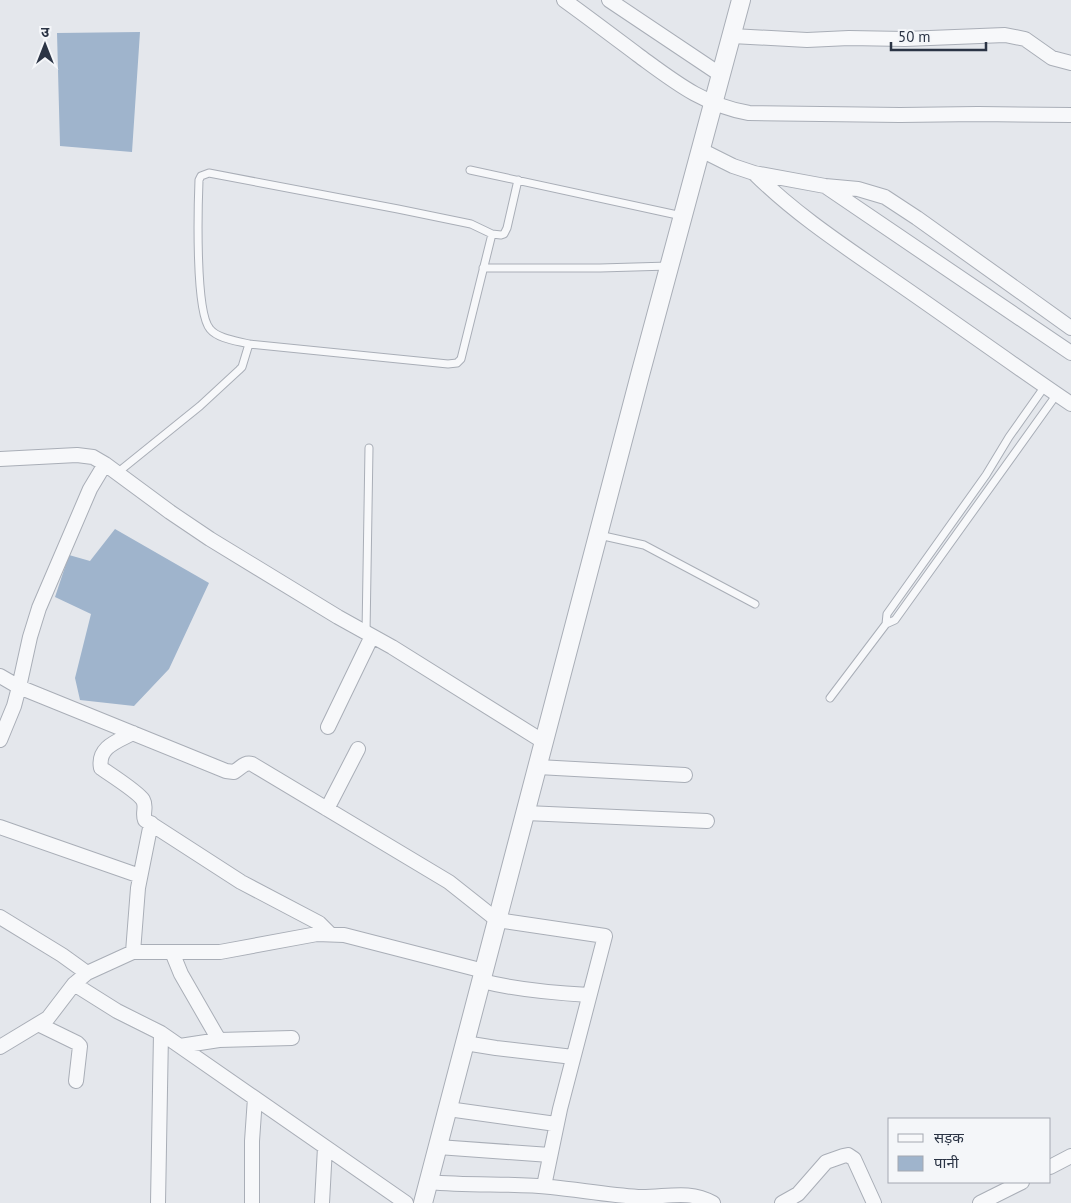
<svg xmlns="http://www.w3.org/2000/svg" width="1071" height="1203" font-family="'PT Sans','Noto Sans Devanagari',sans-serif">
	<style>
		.water { fill: #9fb4cc }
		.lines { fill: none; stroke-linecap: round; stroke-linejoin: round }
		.service-casing { stroke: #a9aeb7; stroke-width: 9 }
		.minor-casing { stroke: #a9aeb7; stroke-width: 16 }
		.tertiary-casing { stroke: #a9aeb7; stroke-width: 20 }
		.service { stroke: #f7f8fa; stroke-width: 7 }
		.minor { stroke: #f7f8fa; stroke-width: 14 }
		.tertiary { stroke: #f7f8fa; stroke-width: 18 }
	</style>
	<rect width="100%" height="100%" fill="#e4e7ec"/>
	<!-- water -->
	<path class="water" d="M140,32L132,152L60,146L57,33Z
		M115,529L209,583L169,669L134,706L80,700L75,678L91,614L55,597L69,555L90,561Z"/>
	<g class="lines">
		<defs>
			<path id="service" d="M470,170L682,216
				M483,268H600L669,266
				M249,344C238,341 218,339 210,329C195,312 198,206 199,180L201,176L209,173L398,209L471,224L492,234L501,235L504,234L507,228L518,180
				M117,473L200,406L239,370L242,367L249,344L448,364L457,363L461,359L492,234
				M599,535L644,545L755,604
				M886,624L887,614L986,475L1009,437L1045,386
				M366,633L369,448
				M830,698L886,624L895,620L1057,394"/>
			<path id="minor" d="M564,0C589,18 614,37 638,55C675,82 703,105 749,113L900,115L978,114L1071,115
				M609,0L721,75
				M732,36L807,40L849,38L905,39L1005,35L1025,39L1052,58L1071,63
				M701,150L733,166L754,173L825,186L858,189L885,197L917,218L1071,328
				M754,173C796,215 847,248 896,282C954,322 1012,364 1071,404
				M825,186L1071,353
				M0,459L77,455L93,457L105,464L170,512L210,539L338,617L392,647L544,742
				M0,676L19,687L30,637L39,608L90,489L105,464
				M328,727L372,636
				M133,733C118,741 97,747 101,768C111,775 138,792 143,800C147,807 142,813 145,820L241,882L319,923L329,933
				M0,740L14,706L19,687L226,771L234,772C241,768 244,762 252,764L449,882L497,920L605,936L560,1109L544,1186
				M538,767L685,775
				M327,809L358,749
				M526,813L707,821
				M0,827L140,876
				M0,917L62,955L87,973
				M133,952L138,888L151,823
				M172,952L181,974L219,1040
				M482,981C517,990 553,993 589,995
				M38,1024L77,1043L80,1046L76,1081
				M161,1033L117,1011L74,984L87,973L133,952H220L317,934L344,935L484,971
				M465,1043L496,1048L573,1057
				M180,1046L219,1040L292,1038
				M0,1047L48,1018L74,984
				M448,1109L556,1124
				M438,1147L550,1155
				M1050,1167L1071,1156
				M429,1182C470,1186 511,1183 551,1187C580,1190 609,1195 638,1197C665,1198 688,1189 713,1203
				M158,1203L161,1033L406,1203
				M252,1203V1141L255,1098
				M322,1203L325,1147
				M782,1203L798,1194L826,1162L843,1156L848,1155L854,1159L874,1203
				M980,1203L1022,1182"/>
			<path id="tertiary" d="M423,1203L640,375L741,0"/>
		</defs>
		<!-- service casing -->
		<use href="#service" class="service-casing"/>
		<!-- minor casing -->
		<use href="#minor" class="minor-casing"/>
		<!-- tertiary casing -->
		<use href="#tertiary" class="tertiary-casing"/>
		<!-- service -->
		<use href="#service" class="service"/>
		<!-- minor -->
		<use href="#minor" class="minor"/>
		<!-- tertiary -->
		<use href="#tertiary" class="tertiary"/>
	</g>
	<!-- legend -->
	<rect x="888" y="1118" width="162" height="65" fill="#f4f6f9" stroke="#a4a8b1"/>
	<rect x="898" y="1134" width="25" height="8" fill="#f7f8fa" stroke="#a4a8b1"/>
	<text x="934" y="1143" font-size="15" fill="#2b3445">सड़क</text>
	<rect x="898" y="1156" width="25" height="15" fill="#9fb4cc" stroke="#a4a8b1"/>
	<text x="934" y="1168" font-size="15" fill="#2b3445">पानी</text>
	<!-- north arrow -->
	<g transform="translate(45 45)" stroke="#f4f6f9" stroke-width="4" paint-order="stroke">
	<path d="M0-4L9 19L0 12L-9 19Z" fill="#2b3445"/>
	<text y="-8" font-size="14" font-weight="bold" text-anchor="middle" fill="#2b3445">उ</text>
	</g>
	<!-- scale -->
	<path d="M891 42v8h95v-8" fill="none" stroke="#2b3445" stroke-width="2.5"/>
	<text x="898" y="42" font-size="15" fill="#2b3445" stroke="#f4f6f9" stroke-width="4" paint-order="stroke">50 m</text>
</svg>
